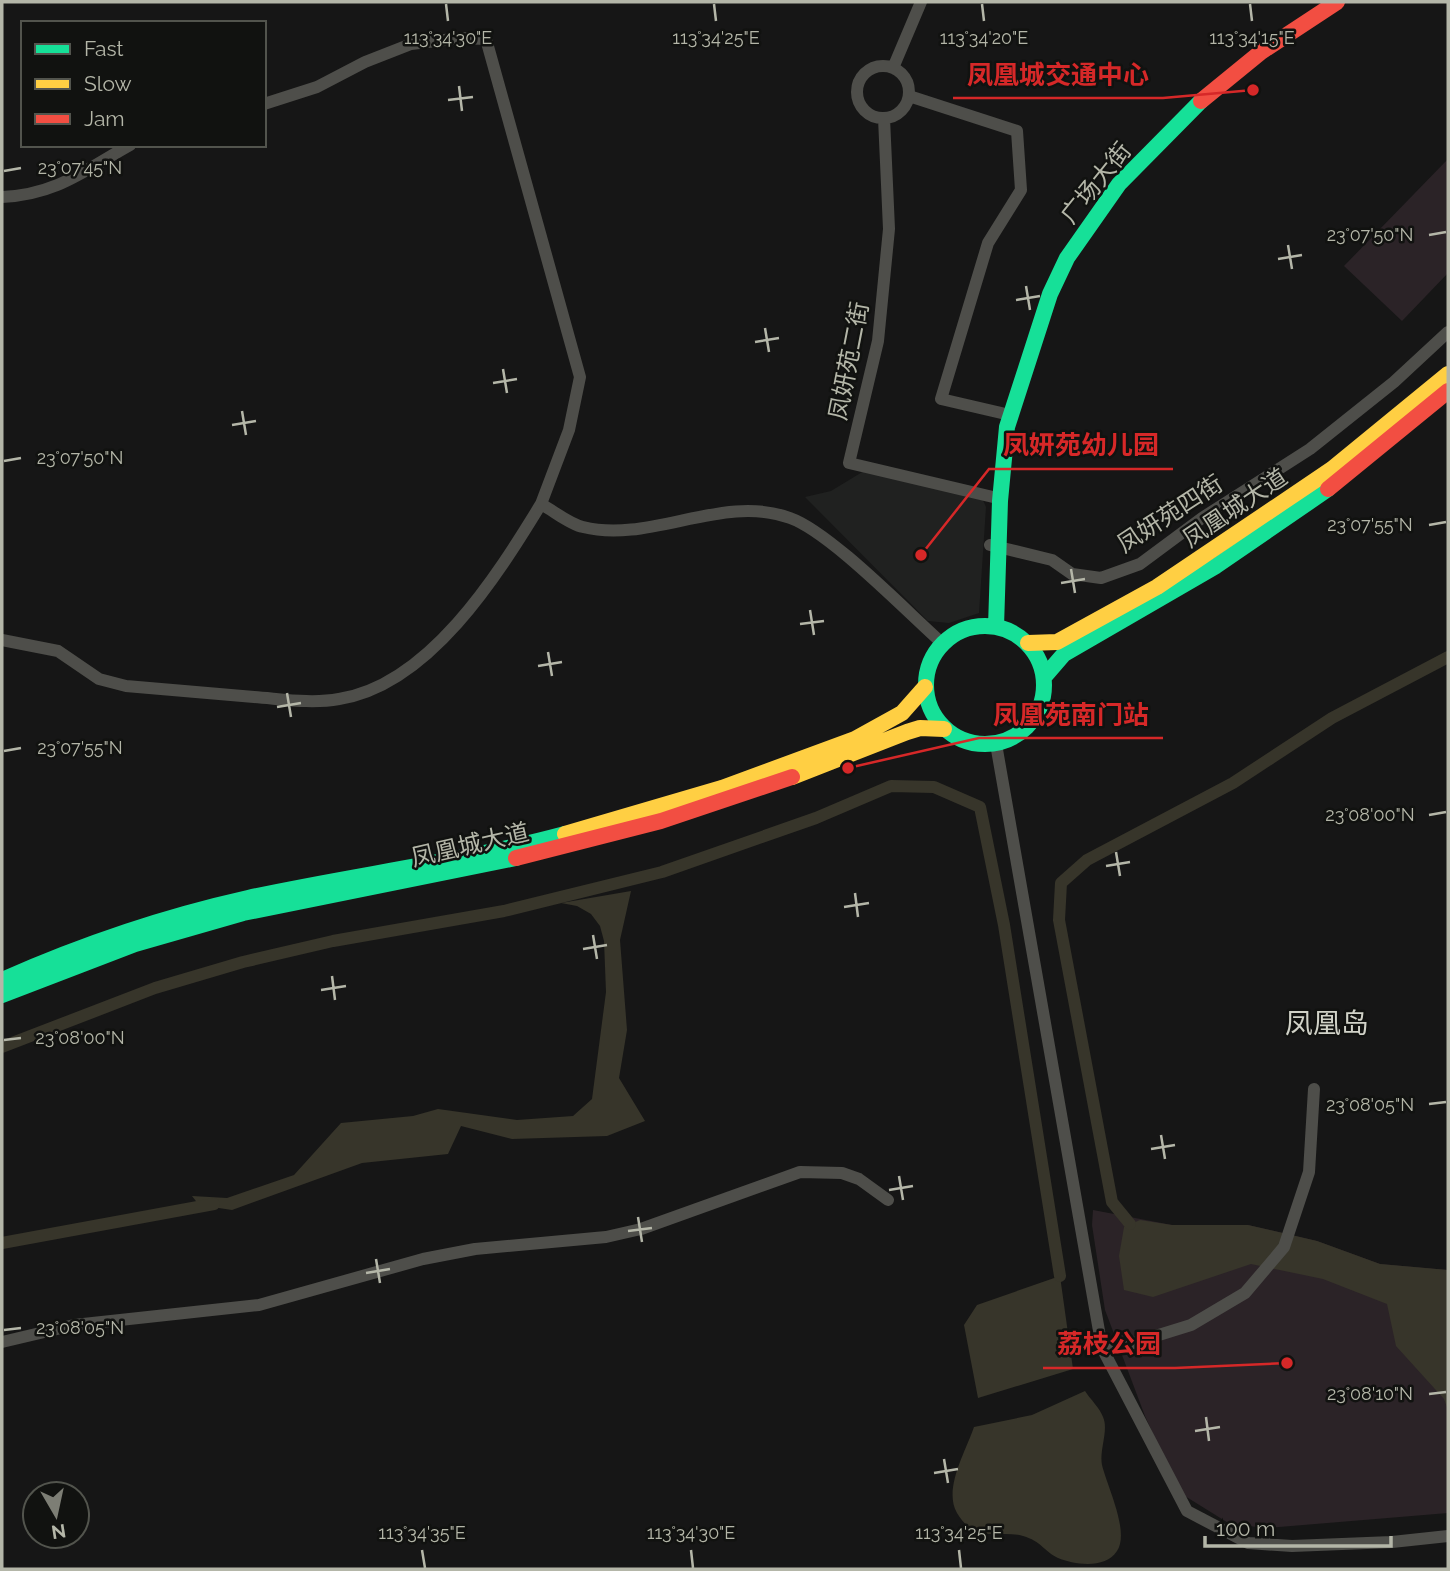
<svg xmlns="http://www.w3.org/2000/svg" width="1450" height="1571" font-family="Raleway,'Noto Sans SC',sans-serif">
	<style>
		.built { fill: #202120 }
		.green { fill: #2b2327 }
		.water { fill: #37352a }
		.lines { fill: none; stroke-linecap: round; stroke-linejoin: round }
		.canal { stroke: #37352a; stroke-width: 12 }
		.street { stroke: #4e4e4a; stroke-width: 12 }
		.fast { stroke: #16e098; stroke-width: 16 }
		.slow { stroke: #ffcf43; stroke-width: 16 }
		.jam { stroke: #f24e42; stroke-width: 16 }
		.ticks { fill: none; stroke: #b4b6a8; stroke-width: 2.5 }
		.labels { text-anchor: middle; stroke-width: 5; stroke-linejoin: round; paint-order: stroke }
		.street-label { font-size: 24px; fill: #b4b6a8; stroke: #111210 }
		.quarter-label { font-size: 28px; fill: #d1d2c8; stroke: #111210 }
		.ticks-label { font-size: 18px; text-anchor: middle; fill: #b4b6a8; stroke: #111210; stroke-width: 5; stroke-linejoin: round; paint-order: stroke }
		.leader { fill: none; stroke: #d62828; stroke-width: 2.5 }
		.callout-dot { fill: #d62828; stroke: #111210; stroke-width: 2.5 }
		.callout-label { font-size: 26px; text-anchor: middle; font-weight: bold; fill: #d62828; stroke: #111210; stroke-width: 5; stroke-linejoin: round; paint-order: stroke }
	</style>
	<rect width="100%" height="100%" fill="#161616"/>
	<!-- built -->
	<path class="built" d="M864,471L982,498L986,507L979,613L949,623L928,621L805,497L831,491Z"/>
	<!-- green -->
	<path class="green" d="M1448,159V273L1402,321L1344,266Z
		M1093,1210L1172,1225H1248L1317,1241L1380,1264L1448,1270V1513L1267,1528L1230,1524L1180,1493L1145,1416L1105,1310L1092,1225Z"/>
	<!-- water -->
	<path class="water" d="M631,891L620,940L627,1030L619,1078L645,1121L607,1136L512,1139L461,1126L448,1154L362,1163L232,1210L199,1205L192,1196L227,1198L294,1175L341,1123L413,1116L438,1109L517,1120L573,1116L592,1099L606,992L604,941L600,926L591,914L577,906L561,903Z
		M1140,1220L1172,1225H1248L1317,1241L1380,1264L1448,1270V1410L1444,1399L1396,1346L1387,1304L1323,1279L1251,1264L1153,1297L1124,1290L1119,1256L1124,1227Z
		M1060,1276L1073,1369L978,1398L964,1325L977,1305Z
		M1085,1391C1090,1399 1100,1408 1103,1417C1109,1430 1099,1450 1102,1465C1107,1486 1130,1532 1117,1551C1106,1569 1075,1565 1058,1558C1045,1552 1041,1541 1023,1536C999,1529 976,1545 957,1513C943,1489 966,1451 974,1427L1032,1415Z"/>
	<g class="lines">
		<!-- canal -->
		<path class="canal" d="M2,1047L155,988L243,962L333,941L504,911L662,872L816,818L891,786L934,787L980,807L1004,925L1060,1276
			M1130,1224L1112,1202L1059,920L1061,883L1087,860L1233,783L1332,718L1448,657
			M2,1243L214,1204"/>
		<!-- street -->
		<path class="street" d="M857 92a26 26 0 1 1 52 0a26 26 0 1 1-52 0Z
			M893,68L921,2
			M909,96L1017,131L1021,190L988,243L941,399L1010,415
			M264,104L317,87L365,62L411,44L461,38L486,39L580,377L569,430L541,504C554,511 569,524 583,527C650,544 723,493 790,518C830,532 907,612 942,643
			M884,118L889,229L878,341L849,463L993,497
			M2,197C56,195 85,170 130,145
			M990,545L1052,560L1072,574L1101,578L1140,564L1202,518L1310,449L1394,382L1448,332
			M2,640L58,651L99,679L126,686C169,690 211,693 254,697C282,699 311,704 339,699C429,685 497,576 541,504
			M996,744L1102,1348L1187,1511L1248,1543L1292,1546L1392,1542L1448,1536
			M2,1342L74,1325L259,1305L423,1259L475,1249L606,1237L641,1229L800,1172L842,1173L859,1179L888,1200
			M1102,1348L1133,1343L1191,1325L1245,1293L1284,1247L1309,1172L1314,1089"/>
		<!-- fast -->
		<path class="fast" d="M926 685a59 59 0 1 1 118 0a59 59 0 1 1-118 0Z
			M996,627L1000,501L1007,427L1050,294L1067,258L1119,184L1201,101
			M1045,676L1064,654L1216,566L1328,489
			M2,980C81,945 163,917 248,898C354,875 461,862 565,834
			M2,995L135,944L243,913L516,858"/>
		<!-- slow -->
		<path class="slow" d="M1028,643L1057,642L1157,587L1332,469L1448,374
			M792,777L907,732L920,728L944,729
			M565,834L722,788L855,739L902,713L925,687"/>
		<!-- jam -->
		<path class="jam" d="M1201,101L1261,52L1337,2
			M1328,489L1448,391
			M516,858L661,821L792,777"/>
	</g>
	<!-- ticks -->
	<path class="ticks" d="M446,4L448,21M714,4L716,21M982,4L984,21M1250,4L1252,21M459,86L462,111M448,100L473,97M4,171L21,168M1429,235L1446,232M1288,245L1292,269M1278,259L1302,255M1026,286L1030,310M1016,300L1040,296M765,328L769,352M755,342L779,338M503,369L507,393M493,383L517,379M242,411L246,435M232,425L256,421M4,461L21,458M1429,525L1446,522M1071,569L1075,593M1061,583L1085,579M810,610L814,635M800,624L824,621M548,652L552,676M538,666L562,662M287,693L291,717M277,707L301,703M4,751L21,748M1429,815L1446,812M1116,852L1120,876M1106,866L1130,862M855,893L858,917M844,907L869,903M593,935L597,959M583,949L607,945M332,976L335,1000M321,990L346,986M4,1040L21,1038M1429,1104L1446,1102M1161,1135L1165,1159M1151,1149L1175,1145M899,1176L903,1200M889,1190L913,1186M638,1217L642,1242M628,1231L652,1228M376,1259L380,1283M366,1273L390,1269M4,1330L21,1328M1429,1394L1446,1392M1206,1417L1209,1441M1195,1431L1220,1427M944,1459L948,1483M934,1473L958,1469M422,1550L425,1568M691,1550L693,1568M959,1550L961,1568"/>
	<g class="labels">
		<!-- street labels -->
		<g class="street-label">
			<text transform="translate(1096 183) rotate(-51)" y="8">广场大街</text>
			<text transform="translate(849 361) rotate(-79)" y="8">凤妍苑二街</text>
			<text transform="translate(1235 508) rotate(-34)" y="8">凤凰城大道</text>
			<text transform="translate(1170 514) rotate(-33)" y="8">凤妍苑四街</text>
			<text transform="translate(470 845) rotate(-13)" y="8">凤凰城大道</text>
		</g>
		<!-- quarter labels -->
		<g class="quarter-label">
			<text x="1327" y="1033">凤凰岛</text>
		</g>
	</g>
	<g class="ticks-label">
		<text x="448" y="44">113°34'30"E</text>
		<text x="716" y="44">113°34'25"E</text>
		<text x="984" y="44">113°34'20"E</text>
		<text x="1252" y="44">113°34'15"E</text>
		<text x="80" y="174">23°07'45"N</text>
		<text x="1370" y="241">23°07'50"N</text>
		<text x="80" y="464">23°07'50"N</text>
		<text x="1370" y="531">23°07'55"N</text>
		<text x="80" y="754">23°07'55"N</text>
		<text x="1370" y="821">23°08'00"N</text>
		<text x="80" y="1044">23°08'00"N</text>
		<text x="1370" y="1111">23°08'05"N</text>
		<text x="80" y="1334">23°08'05"N</text>
		<text x="1370" y="1400">23°08'10"N</text>
		<text x="422" y="1539">113°34'35"E</text>
		<text x="691" y="1539">113°34'30"E</text>
		<text x="959" y="1539">113°34'25"E</text>
	</g>
	<!-- callouts -->
	<path class="leader" d="M1253 90L1163 98H953M921 555L989 469H1173M848 768L979 738H1163M1287 1363L1175 1368H1043"/>
	<g class="callout-dot">
		<circle cx="1253" cy="90" r="7"/>
		<circle cx="921" cy="555" r="7"/>
		<circle cx="848" cy="768" r="7"/>
		<circle cx="1287" cy="1363" r="7"/>
	</g>
	<g class="callout-label">
		<text x="1058" y="84">凤凰城交通中心</text>
		<text x="1081" y="454">凤妍苑幼儿园</text>
		<text x="1071" y="724">凤凰苑南门站</text>
		<text x="1109" y="1353">荔枝公园</text>
	</g>
	<!-- border -->
	<rect width="1450" height="1571" fill="none" stroke="#b4b6a8" stroke-width="7"/>
	<!-- legend -->
	<rect x="21" y="21" width="245" height="126" fill="#111210" stroke="#52544d" stroke-width="2"/>
	<rect x="35" y="44" width="35" height="10" fill="#16e098" stroke="#52544d" stroke-width="2"/>
	<text x="84" y="56" font-size="21" fill="#b4b6a8">Fast</text>
	<rect x="35" y="79" width="35" height="10" fill="#ffcf43" stroke="#52544d" stroke-width="2"/>
	<text x="84" y="91" font-size="21" fill="#b4b6a8">Slow</text>
	<rect x="35" y="114" width="35" height="10" fill="#f24e42" stroke="#52544d" stroke-width="2"/>
	<text x="84" y="126" font-size="21" fill="#b4b6a8">Jam</text>
	<!-- north arrow -->
	<g transform="translate(56 1515) rotate(171)"><circle r="33" fill="#111210" stroke="#52544d" stroke-width="2"/>
	<path d="M0-5L12 26L0 18L-12 26Z" fill="#7d7e75"/>
	<text y="-10" font-size="19" font-weight="bold" text-anchor="middle" fill="#b4b6a8">N</text>
	</g>
	<!-- scale -->
	<path d="M1205 1536v10h186v-10" fill="none" stroke="#b4b6a8" stroke-width="3.5"/>
	<text x="1216" y="1536" font-size="21" fill="#b4b6a8" stroke="#111210" stroke-width="5" paint-order="stroke">100 m</text>
</svg>
